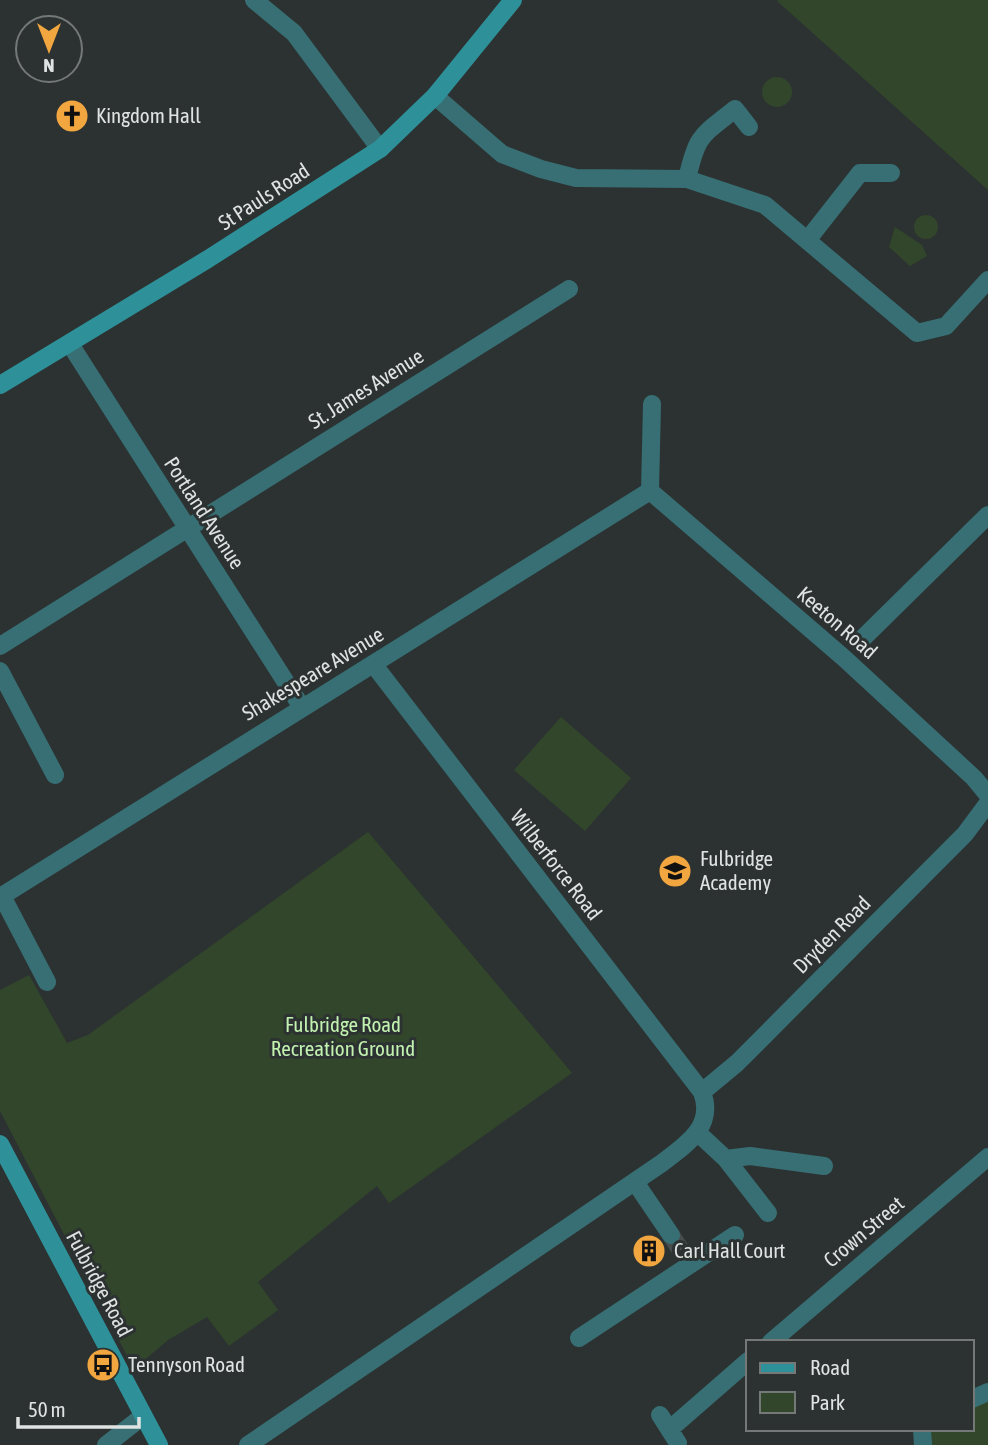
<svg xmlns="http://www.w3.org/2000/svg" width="988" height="1445" font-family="'Asap Condensed',sans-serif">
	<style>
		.green { fill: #32462b }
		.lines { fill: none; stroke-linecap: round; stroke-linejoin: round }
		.street-tunnel { stroke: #474d4c; stroke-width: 18; stroke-dasharray: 18 9; stroke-linecap: butt }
		.street { stroke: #376f74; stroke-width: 18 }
		.secondary { stroke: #2e919a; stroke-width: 18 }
		.labels { text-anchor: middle; stroke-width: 6; stroke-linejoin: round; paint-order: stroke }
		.poi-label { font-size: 21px; fill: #dfe3e2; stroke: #2c3231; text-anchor: start }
		.street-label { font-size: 21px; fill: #dfe3e2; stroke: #2c3231 }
		.park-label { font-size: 21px; fill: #c2f2af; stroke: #2c3231 }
	</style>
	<rect width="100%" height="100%" fill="#2c3231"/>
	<!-- green -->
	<path class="green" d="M988,0V190L777,1L779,0Z
		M762 92a15 15 0 1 1 30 0a15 15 0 1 1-30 0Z
		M914 227a12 12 0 1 1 24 0a12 12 0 1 1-24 0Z
		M895,227L922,245L927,256L910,266L889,247Z
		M561,717L631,778L585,831L514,770Z
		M368,832L572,1073L389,1203L377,1186L258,1282L278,1310L229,1346L207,1317L168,1340L134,1369L0,1111V990L29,975L67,1043L88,1035Z
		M988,1397V1445H929L928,1429H972V1403Z"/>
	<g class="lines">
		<!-- street-tunnel -->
		<path class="street-tunnel" d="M671,1235L685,1257"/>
		<!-- street -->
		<path class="street" d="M254,0L294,33L380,149
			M435,96L502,154L541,169L576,178L687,179L765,205L917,333L946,326L988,280
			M687,179C697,135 700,137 735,109L749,127
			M809,238L860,173H891
			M70,344L301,706
			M650,491L844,658L974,778L988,795
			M650,491L652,404
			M859,642L988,515
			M0,646L569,289
			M0,671L55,775
			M2,896L47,982
			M0,897L650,491
			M702,1092L737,1063L965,834L988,803
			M698,1133L726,1159L768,1213
			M726,1159L750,1156L824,1166
			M635,1182L671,1235
			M579,1338L735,1235
			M771,1342L988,1157
			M972,1399L988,1392
			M660,1415L678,1443
			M670,1429L748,1361
			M922,1429L923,1445
			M106,1445L143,1416
			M248,1445L662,1163C687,1144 715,1126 702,1092L374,665"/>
		<!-- secondary -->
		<path class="secondary" d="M0,385L208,259L380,149L435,96L513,0
			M0,1144L159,1445"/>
	</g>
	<!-- icons -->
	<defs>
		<symbol id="church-disc" viewBox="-11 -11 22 22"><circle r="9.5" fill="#f1a63f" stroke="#2c3231"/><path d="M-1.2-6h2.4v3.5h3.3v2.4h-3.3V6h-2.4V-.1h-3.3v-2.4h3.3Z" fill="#111"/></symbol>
		<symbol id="school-disc" viewBox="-11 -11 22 22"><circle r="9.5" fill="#f1a63f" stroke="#2c3231"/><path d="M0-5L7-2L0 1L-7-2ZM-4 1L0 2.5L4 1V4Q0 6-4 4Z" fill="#111"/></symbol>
		<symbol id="building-disc" viewBox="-11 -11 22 22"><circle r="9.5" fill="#f1a63f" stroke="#2c3231"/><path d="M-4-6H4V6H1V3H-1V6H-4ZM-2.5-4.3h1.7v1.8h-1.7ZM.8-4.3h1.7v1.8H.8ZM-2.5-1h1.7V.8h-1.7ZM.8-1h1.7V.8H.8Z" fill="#111"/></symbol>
		<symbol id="bus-disc" viewBox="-11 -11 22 22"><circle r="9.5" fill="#f1a63f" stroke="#2c3231"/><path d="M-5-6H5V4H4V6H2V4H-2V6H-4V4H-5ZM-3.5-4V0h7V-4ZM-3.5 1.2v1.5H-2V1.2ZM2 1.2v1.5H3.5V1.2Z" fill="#111"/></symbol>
	</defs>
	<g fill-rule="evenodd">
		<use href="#church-disc" x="53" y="97" width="38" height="38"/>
		<use href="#school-disc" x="656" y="852" width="38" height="38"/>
		<use href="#building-disc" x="630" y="1232" width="38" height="38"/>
		<use href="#bus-disc" x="84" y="1346" width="38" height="38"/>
	</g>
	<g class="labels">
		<!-- poi labels -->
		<g class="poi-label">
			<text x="96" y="123">Kingdom Hall</text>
			<text x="700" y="866">Fulbridge<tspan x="700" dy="24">Academy</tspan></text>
			<text x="674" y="1258">Carl Hall Court</text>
			<text x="128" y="1372">Tennyson Road</text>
		</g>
		<!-- street labels -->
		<g class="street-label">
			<text transform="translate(264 197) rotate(-33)" y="7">St Pauls Road</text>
			<text transform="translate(366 389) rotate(-32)" y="7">St. James Avenue</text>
			<text transform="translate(204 513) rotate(57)" y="7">Portland Avenue</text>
			<text transform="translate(837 623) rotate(41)" y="7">Keeton Road</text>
			<text transform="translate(313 674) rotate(-31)" y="7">Shakespeare Avenue</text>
			<text transform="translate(556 865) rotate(52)" y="7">Wilberforce Road</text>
			<text transform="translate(832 935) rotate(-45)" y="7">Dryden Road</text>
			<text transform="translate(864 1232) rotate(-40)" y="7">Crown Street</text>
			<text transform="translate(99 1284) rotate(62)" y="7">Fulbridge Road</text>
		</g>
		<!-- park labels -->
		<g class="park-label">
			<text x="343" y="1032">Fulbridge Road<tspan x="343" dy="24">Recreation Ground</tspan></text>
		</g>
	</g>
	<!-- legend -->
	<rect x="746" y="1340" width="228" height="91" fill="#2c3231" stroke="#747978" stroke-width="2"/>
	<rect x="760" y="1363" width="35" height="10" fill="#2e919a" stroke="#747978" stroke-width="2"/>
	<text x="810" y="1375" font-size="21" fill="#dfe3e2">Road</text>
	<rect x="760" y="1392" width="35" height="21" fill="#32462b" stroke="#747978" stroke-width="2"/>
	<text x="810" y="1410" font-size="21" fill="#dfe3e2">Park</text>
	<!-- north arrow -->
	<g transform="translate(49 49) rotate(180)"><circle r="33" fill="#2c3231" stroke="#747978" stroke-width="2"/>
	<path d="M0-5L12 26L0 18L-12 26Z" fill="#f1a63f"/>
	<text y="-10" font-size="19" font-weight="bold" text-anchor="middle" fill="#dfe3e2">N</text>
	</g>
	<!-- scale -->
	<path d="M18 1417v10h121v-10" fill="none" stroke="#dfe3e2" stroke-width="3.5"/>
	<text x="28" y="1417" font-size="21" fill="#dfe3e2" stroke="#2c3231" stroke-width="5" paint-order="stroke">50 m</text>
</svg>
